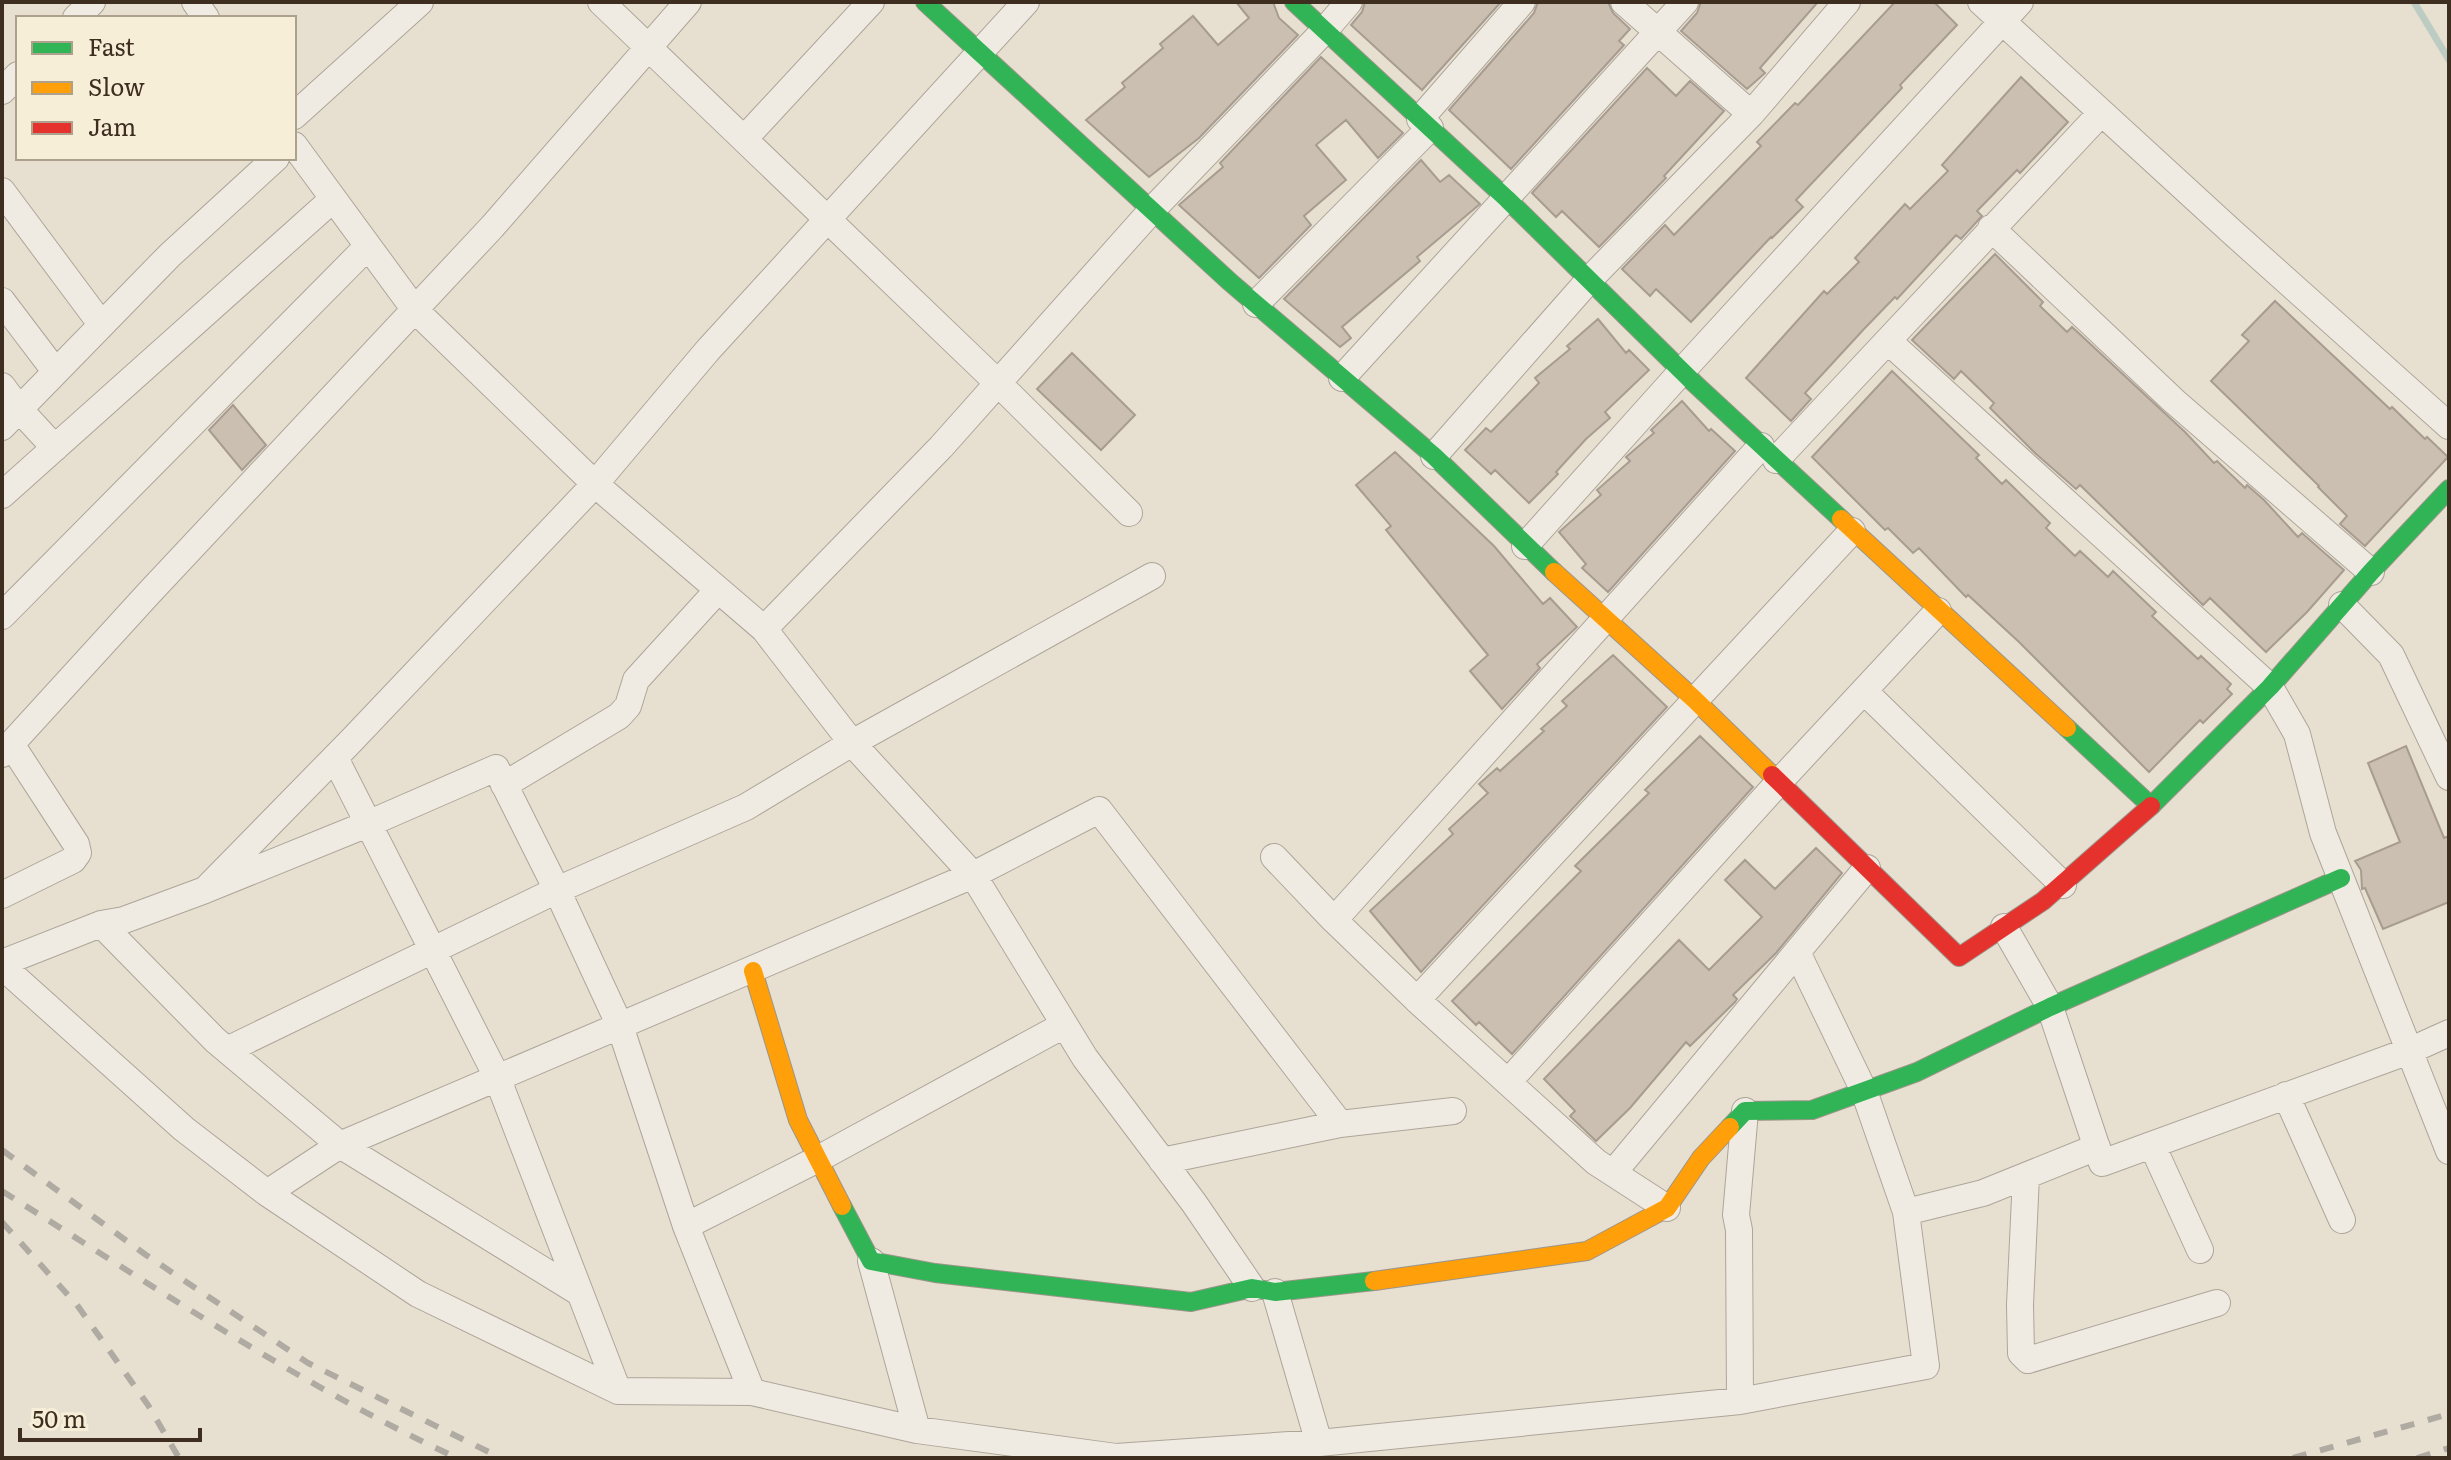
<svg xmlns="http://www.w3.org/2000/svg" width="2451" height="1460" font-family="Literata,serif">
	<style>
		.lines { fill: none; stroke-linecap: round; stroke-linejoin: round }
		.stream { stroke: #bcccc2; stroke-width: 7 }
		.building { fill: #cbbfb2; stroke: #a89c90; stroke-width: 2 }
		.street-casing { stroke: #ada599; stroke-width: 28 }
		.fast-casing { stroke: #9c958a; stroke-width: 20 }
		.slow-casing { stroke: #9c958a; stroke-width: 20 }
		.jam-casing { stroke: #9c958a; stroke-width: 20 }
		.street { stroke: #efebe3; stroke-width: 26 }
		.fast { stroke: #30b455; stroke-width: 18 }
		.slow { stroke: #ff9f0a; stroke-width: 18 }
		.jam { stroke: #e5322d; stroke-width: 18 }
		.rail { stroke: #afaaa2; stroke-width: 6; stroke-dasharray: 14 14; stroke-linecap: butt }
	</style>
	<rect width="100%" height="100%" fill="#e7e0d1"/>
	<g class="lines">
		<!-- stream -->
		<path class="stream" d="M2414,2L2449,60"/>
	</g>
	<!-- building -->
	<path class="building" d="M1236,2H1273L1279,18L1298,35L1199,138L1149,177L1086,120L1125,87L1122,83L1163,48L1160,44L1193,16L1218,45L1249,18Z
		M1365,2H1501L1422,90L1351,25L1362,12Z
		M1538,2H1608L1613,13L1630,29L1619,41L1624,45L1511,169L1449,110L1534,13Z
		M1701,2H1818L1760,68L1765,73L1747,89L1681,31L1697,13Z
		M1895,2H1934L1957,25L1900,85L1902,88L1796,200L1803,207L1772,238L1771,237L1691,322L1656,289L1650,296L1622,269L1665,225L1674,235L1761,146L1757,142L1795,103L1798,105Z
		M1321,57L1403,133L1378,158L1346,120L1316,145L1346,180L1304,216L1311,225L1259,278L1179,205L1223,167L1220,163Z
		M1647,68L1676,96L1690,81L1724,111L1664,176L1666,178L1599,247L1562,211L1556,217L1532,193Z
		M2021,77L2068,122L2020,173L2017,170L1977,211L1982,216L1961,239L1956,235L1897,299L1895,297L1864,329L1805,393L1811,399L1791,421L1746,378L1824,291L1827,294L1859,262L1855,258L1905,204L1910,209L1948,171L1942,165Z
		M1421,160L1440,182L1449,175L1480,204L1417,257L1420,261L1342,327L1351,338L1340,347L1284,299Z
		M1995,254L2043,302L2040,306L2067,332L2072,327L2185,432L2214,463L2217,461L2245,488L2247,485L2264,500L2298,537L2302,533L2344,570L2307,612L2266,652L2210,598L2203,605L2080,485L2076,489L2035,453L1990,408L1994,403L1961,371L1954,379L1912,340Z
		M2275,301L2390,409L2392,407L2425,439L2427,437L2448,457L2365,546L2340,524L2347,516L2318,487L2319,486L2211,381L2249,341L2242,335Z
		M1598,319L1626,353L1629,350L1649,370L1605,412L1610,418L1586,439L1556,472L1558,474L1529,503L1495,470L1491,474L1465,450L1486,428L1491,432L1539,383L1535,378L1570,349L1567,346Z
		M1072,353L1135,415L1101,450L1037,389Z
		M1892,371L1979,455L1976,458L2002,484L2006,480L2050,523L2046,528L2075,556L2080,551L2108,577L2113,571L2156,612L2152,616L2198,659L2201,656L2231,684L2227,689L2232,694L2203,723L2200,720L2149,772L2019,642L1968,595L1966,597L1919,548L1913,553L1888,528L1885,530L1812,457Z
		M1682,401L1709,431L1711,429L1735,451L1608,592L1582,568L1586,564L1559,532L1601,495L1597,490L1630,461L1626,457L1654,433L1651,430Z
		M233,405L266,445L242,470L209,430Z
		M1395,452L1494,546L1543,604L1550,598L1577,627L1537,664L1540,668L1502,709L1470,671L1488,655L1386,530L1391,526L1356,485Z
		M1613,655L1667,707L1421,972L1370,911L1453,834L1449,829L1488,793L1479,784L1497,768L1500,771L1544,731L1541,729L1567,706L1562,701Z
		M1700,736L1753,787L1512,1054L1479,1022L1476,1025L1452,1001L1581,871L1575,866L1649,793L1645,790Z
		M2406,746L2444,838L2449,836V902L2383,929L2365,888L2362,889L2361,870L2355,861L2400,842L2368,763Z
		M1816,848L1842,873L1776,953L1733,995L1737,999L1735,1002L1690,1046L1686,1042L1630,1108L1596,1141L1570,1116L1575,1111L1544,1079L1679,940L1709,970L1762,917L1725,880L1745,860L1775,889Z"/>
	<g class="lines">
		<defs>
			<path id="street" d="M195,2L206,18
				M601,2L998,383L1129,513
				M1624,2L1751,114
				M1981,2L2231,231L2449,426
				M76,18L92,2
				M2,91L18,75
				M294,116L420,2
				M1420,119L1522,2
				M744,139L871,2
				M294,145L415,310L595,484L764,629L852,743L973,875L1085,1058L1194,1203L1252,1288
				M2,191L101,324
				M1991,228L2174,401L2371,572
				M2,301L55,371
				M1256,304L1430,128
				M1888,341L2270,687L2297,734L2323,833L2449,1151
				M1342,378L1685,2
				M2,386L19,409L55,448
				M2,427L170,255L276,158
				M1434,456L1589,280L1751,114L1847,2
				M1776,460L2101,113
				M2,495L333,199
				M1525,546L1682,371L2020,2
				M2342,605L2391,655L2449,777
				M2,616L368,246
				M764,629L941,447L1152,210L1325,30L1349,2
				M1864,691L2063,885
				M2,754L149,593L492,227L688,2
				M335,758L497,1077L618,1391
				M504,785L619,716L628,706L636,680L718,590
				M1274,857L1334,920
				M205,890L370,823L496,768L557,890L620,1026L686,1226L752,1392L917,1430L1116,1457L1319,1443
				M2,895L73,860L78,853L76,844L11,744
				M101,924L215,1040L340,1145L973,875L1099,810L1340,1124
				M2004,927L2050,1007L2102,1163L2409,1051L2449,1033
				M2,963L101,924L124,920L205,890L351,741L595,484L708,350L1026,2
				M2,966L184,1129L267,1193
				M1417,1000L1852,531
				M227,1050L557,890L746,807L852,743L1152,576
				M1508,1082L1779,782L1938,611
				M2286,1095L2342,1220
				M2152,1145L2200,1250
				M1162,1161L1340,1124L1453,1111
				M1613,1173L1867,868
				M2026,1176L2020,1305L2021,1353L2028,1360L2217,1303
				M1667,1208L1596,1162L1417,1000L1334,920L1761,446
				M1906,1212L1983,1193L2097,1147
				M686,1226L818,1159L1064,1025
				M871,1261L917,1430
				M1275,1292L1319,1443L1740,1401L1739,1230L1736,1215L1745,1111
				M580,1293L340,1145L267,1193L418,1294L618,1391L752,1392
				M1740,1401L1926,1366L1906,1212L1864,1091L1797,952"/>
			<path id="fast" d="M925,2L1230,282L1434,456L1554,572
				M1294,2L1507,199L1693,382L1841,519
				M2067,728L2151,806L2270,687L2371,572L2449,489
				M1730,1127L1745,1111L1812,1110L1917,1072L2050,1007L2341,878
				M842,1206L871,1261L935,1273L1191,1302L1252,1288L1275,1292L1374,1281"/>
			<path id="slow" d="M1841,519L2067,728
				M1554,572L1694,699L1772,775
				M753,971L798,1120L842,1206
				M1374,1281L1587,1251L1667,1208L1701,1158L1730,1127"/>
			<path id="jam" d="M1772,775L1959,957L2043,901L2151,806"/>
		</defs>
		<!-- street casing -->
		<use href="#street" class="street-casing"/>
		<!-- fast casing -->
		<use href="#fast" class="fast-casing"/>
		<!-- slow casing -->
		<use href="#slow" class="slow-casing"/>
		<!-- jam casing -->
		<use href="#jam" class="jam-casing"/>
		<!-- street -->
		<use href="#street" class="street"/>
		<!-- fast -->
		<use href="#fast" class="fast"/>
		<!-- slow -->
		<use href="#slow" class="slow"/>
		<!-- jam -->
		<use href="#jam" class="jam"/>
		<!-- rail -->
		<path class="rail" d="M2,1150L146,1255L308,1363L501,1458
			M2,1191C150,1284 298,1384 457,1458
			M2,1222L77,1305L148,1405L179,1458
			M2293,1458L2449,1414
			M2417,1458L2449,1448"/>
	</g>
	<!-- border -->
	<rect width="2451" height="1460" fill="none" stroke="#3d2e20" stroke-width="8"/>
	<!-- legend -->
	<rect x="16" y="16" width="280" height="144" fill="#f7eed8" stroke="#ada18e" stroke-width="2"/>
	<rect x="32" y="42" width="40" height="12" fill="#30b455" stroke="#ada18e" stroke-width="2"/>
	<text x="88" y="56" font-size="24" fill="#3d2e20">Fast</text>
	<rect x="32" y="82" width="40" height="12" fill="#ff9f0a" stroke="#ada18e" stroke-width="2"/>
	<text x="88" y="96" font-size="24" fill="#3d2e20">Slow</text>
	<rect x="32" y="122" width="40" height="12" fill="#e5322d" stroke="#ada18e" stroke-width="2"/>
	<text x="88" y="136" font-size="24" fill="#3d2e20">Jam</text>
	<!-- scale -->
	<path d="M20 1428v12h180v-12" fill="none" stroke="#3d2e20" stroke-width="4"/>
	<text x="32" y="1428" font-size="24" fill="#3d2e20" stroke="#f7eed8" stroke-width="6" paint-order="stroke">50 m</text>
</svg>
